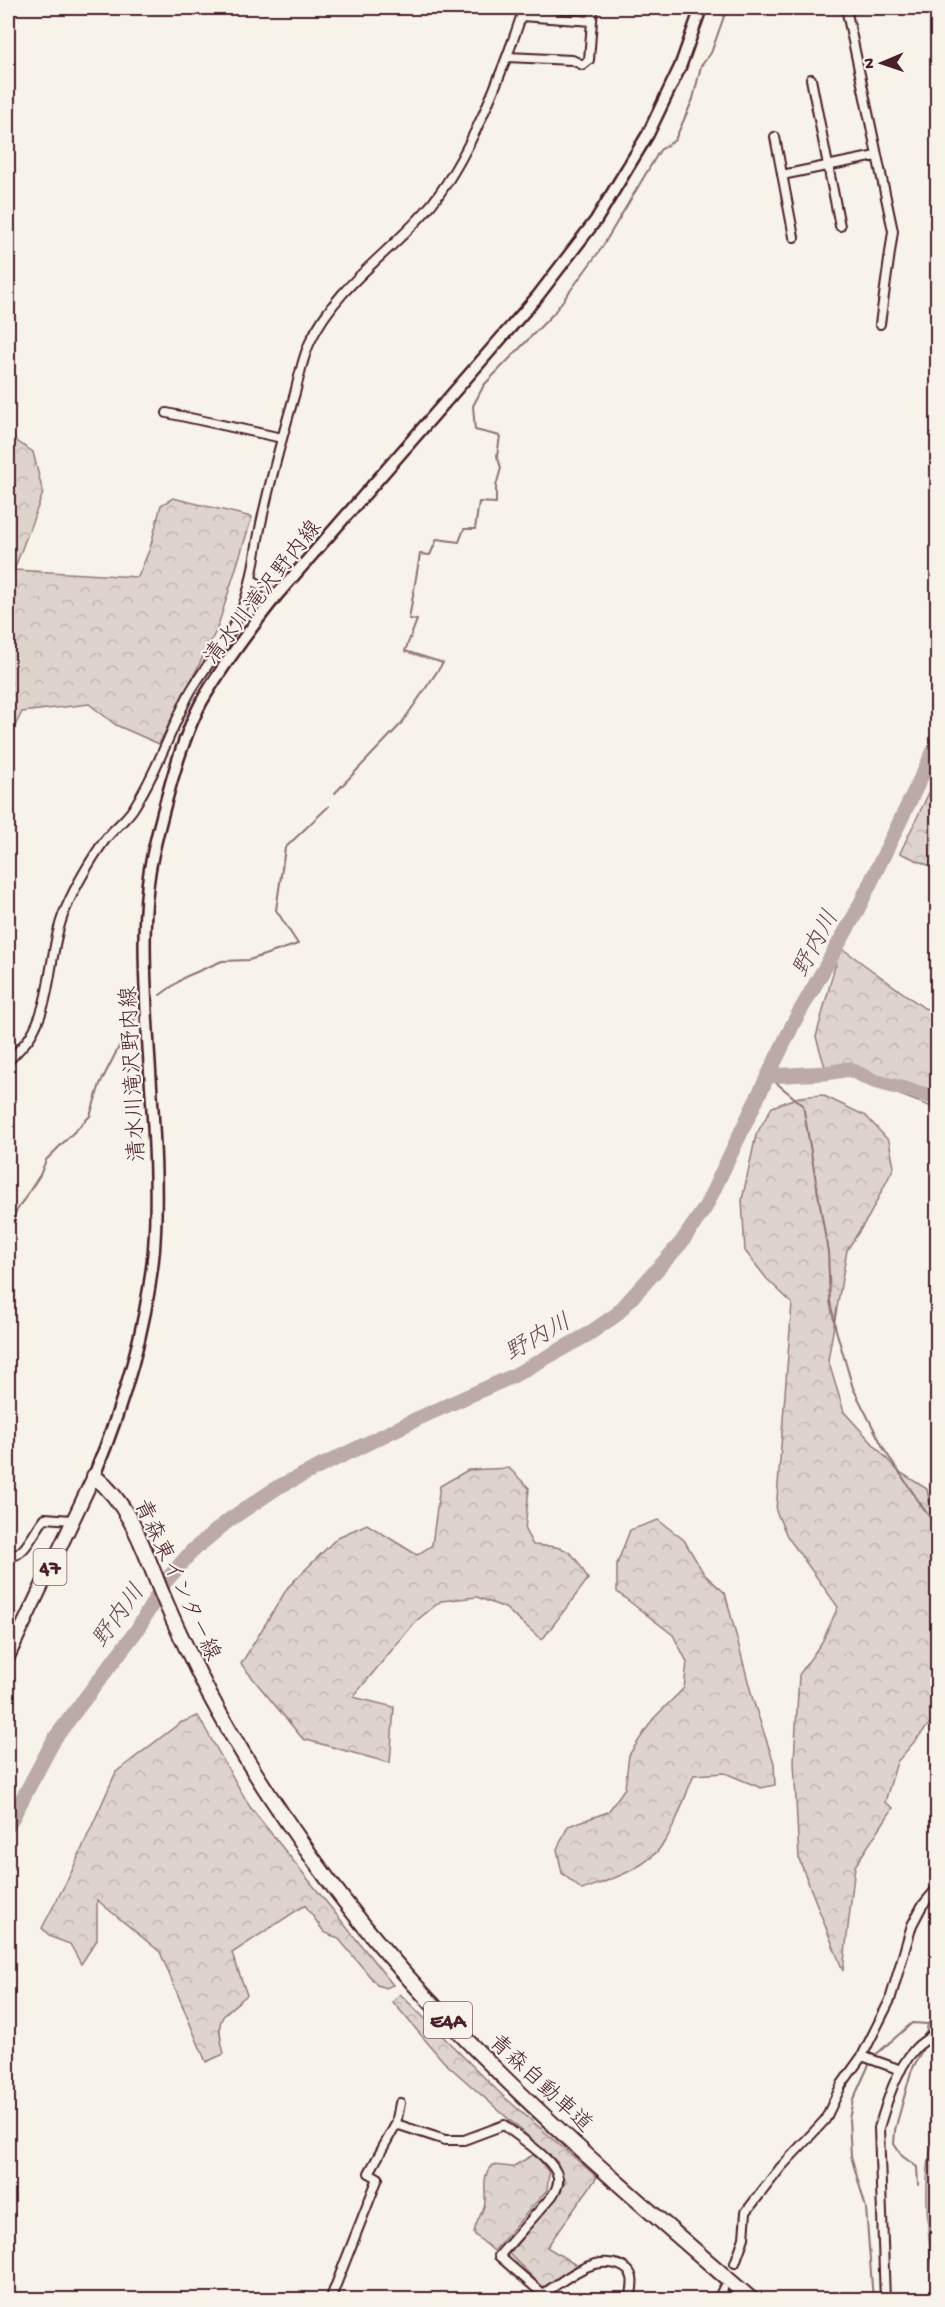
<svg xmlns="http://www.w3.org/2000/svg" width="945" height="2307" font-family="'Gochi Hand','Klee One',sans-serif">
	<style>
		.forest { fill: url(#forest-crowns); stroke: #947a7c; stroke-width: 1.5 }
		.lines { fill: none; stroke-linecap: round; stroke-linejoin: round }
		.stream { stroke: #8e7275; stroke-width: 2 }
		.river { stroke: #bcaaa7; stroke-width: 15 }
		.street-casing { stroke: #4a1f2b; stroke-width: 12 }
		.secondary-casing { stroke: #4a1f2b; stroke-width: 15 }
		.primary-casing { stroke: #4a1f2b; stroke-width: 16 }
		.highway-casing { stroke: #4a1f2b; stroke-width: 18 }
		.street { stroke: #f7f3e8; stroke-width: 8 }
		.secondary { stroke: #f7f3e8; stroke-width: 10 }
		.primary { stroke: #f7f3e8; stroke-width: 12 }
		.highway { stroke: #f7f3e8; stroke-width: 14 }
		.labels { text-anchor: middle; stroke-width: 4.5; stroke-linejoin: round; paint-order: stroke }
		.shield { fill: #f7f3e8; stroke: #7e5f64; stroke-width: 1.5 }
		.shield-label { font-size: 21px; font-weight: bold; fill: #4a1f2b }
		.street-label { font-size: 22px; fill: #4a1f2b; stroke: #f7f3e8 }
		.water-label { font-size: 24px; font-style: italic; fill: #6c4950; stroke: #f7f3e8 }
	</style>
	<defs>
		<pattern id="forest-crowns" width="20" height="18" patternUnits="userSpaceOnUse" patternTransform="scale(1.5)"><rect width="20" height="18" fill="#ded4cc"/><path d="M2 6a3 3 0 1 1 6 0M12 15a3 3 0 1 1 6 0" fill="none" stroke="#c0b6af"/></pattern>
	</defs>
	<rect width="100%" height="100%" fill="#f7f3e8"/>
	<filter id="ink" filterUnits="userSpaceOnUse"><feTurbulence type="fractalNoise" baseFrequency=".0167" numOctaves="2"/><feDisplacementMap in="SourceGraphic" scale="12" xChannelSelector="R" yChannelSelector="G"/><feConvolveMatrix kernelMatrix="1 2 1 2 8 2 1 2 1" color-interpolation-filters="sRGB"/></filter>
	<g filter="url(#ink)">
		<!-- forest -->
		<path class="forest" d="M8,377L11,380L8,423L15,440L33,452L43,493L14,570L138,577L150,548L161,505L173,498L252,517L217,629L159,744L116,725L89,704L22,712L8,740Z
			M937,776L938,869H937L900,853Z
			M840,947L924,1008L937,1011V1109L825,1067L816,1037Z
			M822,1095L866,1116L889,1141L894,1167L869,1216L847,1250L828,1360L844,1412L898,1471L927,1489L935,1532L938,1536L937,1715L897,1762L885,1802L893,1808L855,1866L843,1971L799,1859L794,1761L799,1675L822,1642L838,1607L787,1536L776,1511L792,1303L767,1279L745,1251L742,1200L756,1135L772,1107L799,1097Z
			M509,1468L529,1488L525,1530L533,1545C568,1547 571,1548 588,1579L542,1640L505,1608L477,1597L441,1601L416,1621L353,1697L394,1707L390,1763L303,1739L241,1664L288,1587L338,1537L367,1524L417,1555L432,1545L440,1486L468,1470Z
			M658,1520L684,1540L704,1574L725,1593L753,1700L774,1763L775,1785L761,1788L725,1773L694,1775C684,1798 677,1824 663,1844C647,1869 609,1880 582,1890L562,1873L557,1849L568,1826L608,1812L625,1788L629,1755L653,1719L684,1688L687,1662L673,1635L617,1592V1564L630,1530Z
			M198,1716L250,1807L393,1985L386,1988L377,1985L339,1939L324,1932L305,1905L232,1953L247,1995C219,2019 215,2016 224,2054L206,2062L160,1952L97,1900V1940L81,1964L70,1944L51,1937L42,1928L71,1873L116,1772L180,1723Z
			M400,1994L503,2096L597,2177L547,2247L576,2265L555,2281L543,2287L509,2254L559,2194L565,2182L557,2162L443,2061L393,2002Z
			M937,2131L938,2299L935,2300C931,2257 918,2168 937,2131Z
			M533,2155L540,2160L549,2173L547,2190L494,2251L474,2234C475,2221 484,2212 485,2202C486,2188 481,2176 493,2165L512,2167Z"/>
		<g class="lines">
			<!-- stream -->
			<path class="stream" d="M335,793L401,724L443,663L405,651L417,620L409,619L420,554L430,555L437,539L459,542L464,529H475L479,502L496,503V486L501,468L497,456L500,436L475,430L473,406L484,385L553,314L601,249L660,150L675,140L693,99L701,66L711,53L727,8
				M160,995L185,977L222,961L249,960L298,944L276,910L285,848L329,806
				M768,1076L803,1105L828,1252L830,1301L836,1330L853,1388L885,1451L938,1530
				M8,1224L40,1175L46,1160L90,1116L100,1084L131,1023L137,1017
				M926,2034L928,2024
				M918,2185L917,2167L902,2156L894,2144L895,2130L911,2072L923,2048
				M873,2300L866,2208L851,2156L849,2119L853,2100L872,2058L912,2023L928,2024L938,2012"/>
			<!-- river -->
			<path class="river" d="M768,1076L826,1073L849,1069L874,1081L938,1098
				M8,1826L55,1738L137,1630L165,1582L192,1551L229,1520L278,1487L419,1418L513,1376L587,1335L616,1315L681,1243L705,1208L762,1088L795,1020L855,915L938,742"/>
			<defs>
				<path id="street" d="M846,8L893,231L880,324
					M521,16L592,21
					M507,57L572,60L583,65L589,60L593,8
					M811,79L840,226
					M775,137L794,237
					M782,175L876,156
					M167,413L282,438
					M252,580L277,595
					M8,1062C15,1053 25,1045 31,1035C54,997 48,948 66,908C75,887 91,859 105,840C113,829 125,821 133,809C156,773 169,734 188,696C204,666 230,640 242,609C251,586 254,563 258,539C267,490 281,441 295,393C299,377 303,357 310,342C335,288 387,255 425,212C467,165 504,69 524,8
					M8,1557C25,1557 34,1531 45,1518L72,1520
					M862,2056L901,2070
					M400,2103L396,2124L445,2140H464L504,2125C518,2137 556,2160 558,2178C559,2186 555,2191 552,2196L499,2256L543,2294C565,2280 591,2255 619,2265C637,2272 633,2284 630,2300
					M735,2263L744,2238L746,2212L781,2167L825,2120L842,2084L862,2056L890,2000L912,1925L922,1906L938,1887
					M330,2300L378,2178L369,2173L396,2124
					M718,2300L723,2289
					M885,2300L879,2128C887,2101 896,2070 915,2049C922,2041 931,2038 938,2030"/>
				<path id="secondary" d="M94,1476C124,1403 147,1328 154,1249C160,1165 149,1082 146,999C144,956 143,911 150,869C155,840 163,812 171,783C179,755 188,727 202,701C224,663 250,629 277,595L537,297L596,220L648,134L680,67L701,8"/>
				<path id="primary" d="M8,1657L94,1476"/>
				<path id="highway" d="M94,1476C135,1508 148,1564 169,1610C181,1638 195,1665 208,1692C238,1749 274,1804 311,1856C430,2025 596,2165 752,2300"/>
			</defs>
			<!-- street casing -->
			<use href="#street" class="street-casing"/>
			<!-- secondary casing -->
			<use href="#secondary" class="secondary-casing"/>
			<!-- primary casing -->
			<use href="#primary" class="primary-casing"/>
			<!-- highway casing -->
			<use href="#highway" class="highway-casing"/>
			<!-- street -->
			<use href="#street" class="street"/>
			<!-- secondary -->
			<use href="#secondary" class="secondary"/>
			<!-- primary -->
			<use href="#primary" class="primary"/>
			<!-- highway -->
			<use href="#highway" class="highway"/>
		</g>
	</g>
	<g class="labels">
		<!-- shield labels -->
		<g class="shield">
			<rect x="33.5" y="1549" width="33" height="36" rx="4.5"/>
			<rect x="424" y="2002" width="48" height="36" rx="4.5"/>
		</g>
		<g class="shield-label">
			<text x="50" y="1574">47</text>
			<text x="448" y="2027">E4A</text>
		</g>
		<!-- street labels -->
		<g class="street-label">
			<text transform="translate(261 591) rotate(-52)" y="8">清水川滝沢野内線</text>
			<text transform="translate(131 1074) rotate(-93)" y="8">清水川滝沢野内線</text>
			<text transform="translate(179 1579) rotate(65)" y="8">青森東インター線</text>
			<text transform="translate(542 2082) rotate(43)" y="8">青森自動車道</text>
		</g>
		<!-- water labels -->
		<g class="water-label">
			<text transform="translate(814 943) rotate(-62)" y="8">野内川</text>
			<text transform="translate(537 1336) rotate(-29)" y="8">野内川</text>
			<text transform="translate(117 1615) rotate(-54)" y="8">野内川</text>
		</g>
	</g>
	<!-- margin -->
	<rect width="945" height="2307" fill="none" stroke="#f7f3e8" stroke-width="30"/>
	<rect x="15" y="15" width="915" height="2277" fill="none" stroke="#4a1f2b" stroke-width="2" filter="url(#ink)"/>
	<!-- north arrow -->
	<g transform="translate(882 63) rotate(268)" stroke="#f7f3e8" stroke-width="4.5" paint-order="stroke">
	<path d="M0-4.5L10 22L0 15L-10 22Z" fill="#4a1f2b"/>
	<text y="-9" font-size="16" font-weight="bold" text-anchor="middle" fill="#4a1f2b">N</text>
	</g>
</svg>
